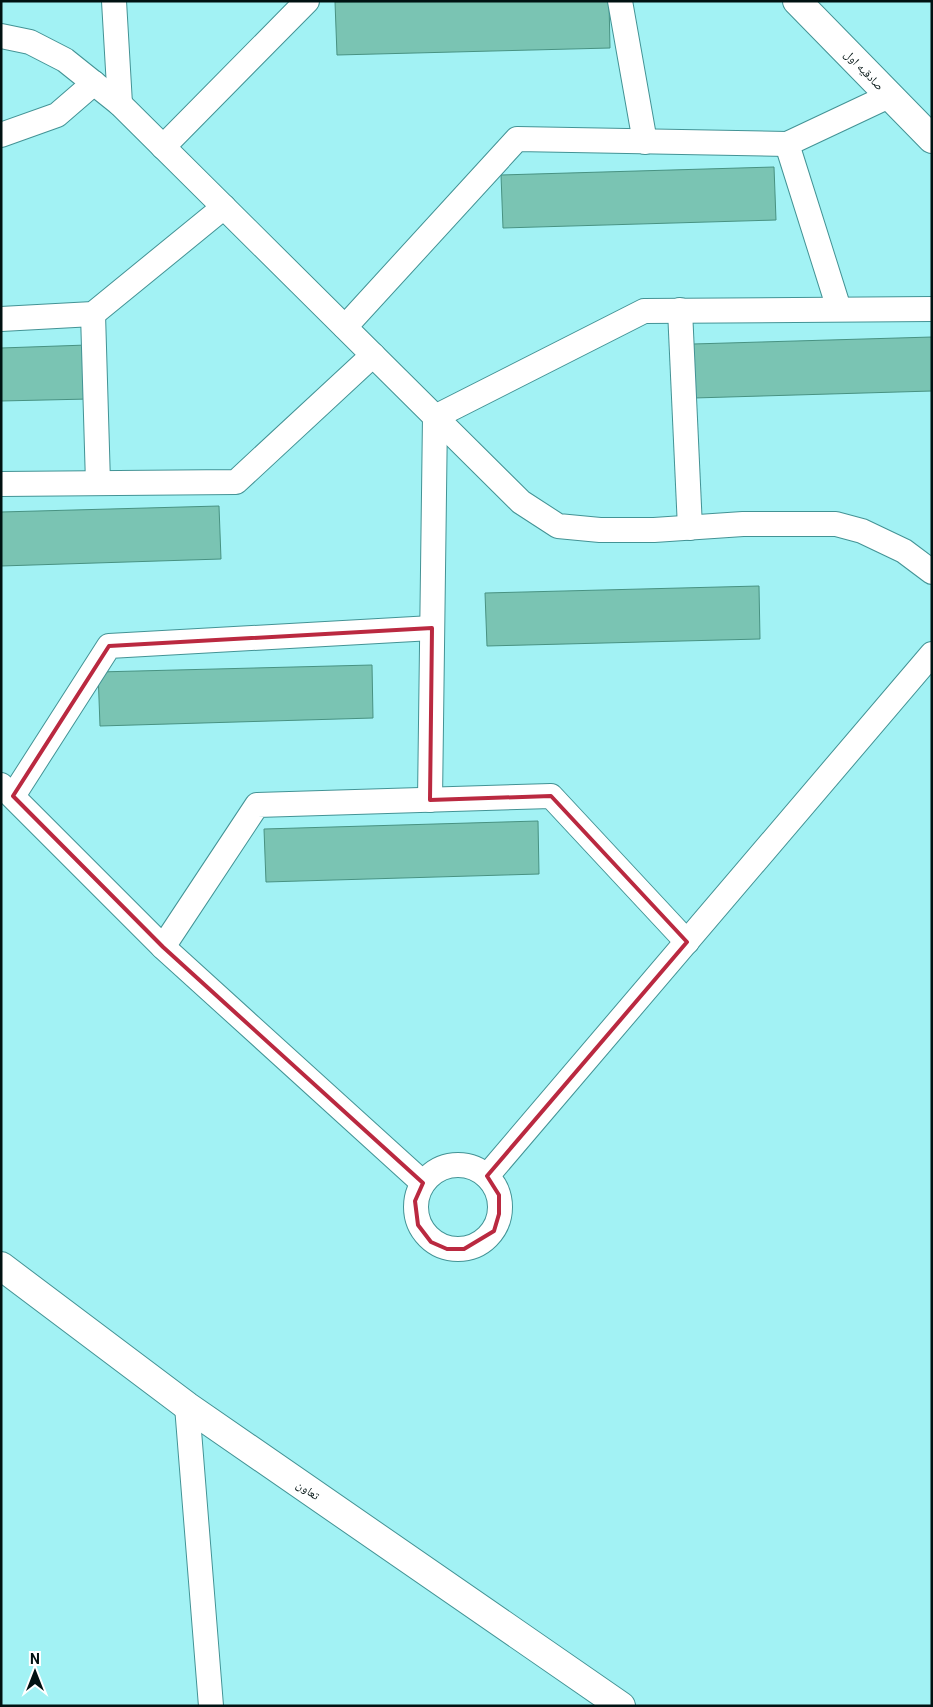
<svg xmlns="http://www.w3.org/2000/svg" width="933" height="1707" font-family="Roboto,'Noto Naskh Arabic',sans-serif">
<rect width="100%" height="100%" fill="#a2f2f4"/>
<g fill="#7ac4b3" stroke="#489282">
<polygon points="609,1 610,48 337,55 335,2"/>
<polygon points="774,167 776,220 503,228 501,175"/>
<polygon points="932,337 932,391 694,398 693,344"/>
<polygon points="87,345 89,399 1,401 1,348"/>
<polygon points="219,506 221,559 1,566 1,512"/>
<polygon points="759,586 760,639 487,646 485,593"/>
<polygon points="372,665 373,718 100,726 98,672"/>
<polygon points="538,821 539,874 266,882 264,829"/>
</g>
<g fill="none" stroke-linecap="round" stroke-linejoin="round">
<g stroke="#439395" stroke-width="26">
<g id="street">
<polyline points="114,1 120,104"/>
<polyline points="620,1 645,142"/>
<polyline points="1,36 30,42 65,60 120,104 521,502 558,526 600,530 654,530 743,524 836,524 862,531 904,551 932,572"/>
<polyline points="1,135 57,115 94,83"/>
<polyline points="787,144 839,309"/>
<polyline points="163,147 307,1"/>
<polyline points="680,310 690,528"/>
<polyline points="93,314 98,483"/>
<polyline points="1,319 93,314 224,207"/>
<polyline points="345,327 517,139 787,144 889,96"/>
<polyline points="1,484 236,482 373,355"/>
<polyline points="1,785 163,947 423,1183"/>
<polyline points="13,796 109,646 432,628"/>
<polyline points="430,800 435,417 644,311 932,309"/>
<polyline points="163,947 257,805 551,796 687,942"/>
<circle cx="458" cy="1207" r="42"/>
<polyline points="487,1176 932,654"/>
<polyline points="187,1406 211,1706"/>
</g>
</g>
<g stroke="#439395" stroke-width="30">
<g id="secondary">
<polyline points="797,1 932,139"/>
<polyline points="1,1266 187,1406 621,1706"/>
</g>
</g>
<use href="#street" stroke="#fff" stroke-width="24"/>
<use href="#secondary" stroke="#fff" stroke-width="28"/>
</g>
<path fill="none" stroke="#ba2940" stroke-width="4" stroke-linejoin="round" d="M432,628L430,800L551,796L687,942L487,1176L499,1195V1214L494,1231L464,1249H447L431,1242L418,1225L415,1201L423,1183L163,947L13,796L109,646Z"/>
<g text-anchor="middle" stroke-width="4" stroke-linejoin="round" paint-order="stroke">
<g font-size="12" fill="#001212" stroke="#fff">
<text transform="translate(864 70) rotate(46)" y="4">صادقیه اول</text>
<text transform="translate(308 1490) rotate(35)" y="4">تعاون</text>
</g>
</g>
<rect width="933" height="1707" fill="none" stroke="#001212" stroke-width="5"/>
<g transform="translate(35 1672)" stroke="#ffffff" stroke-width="4" paint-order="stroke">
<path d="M0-4L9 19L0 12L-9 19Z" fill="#001212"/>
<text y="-8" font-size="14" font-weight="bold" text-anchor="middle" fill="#001212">N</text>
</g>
</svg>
